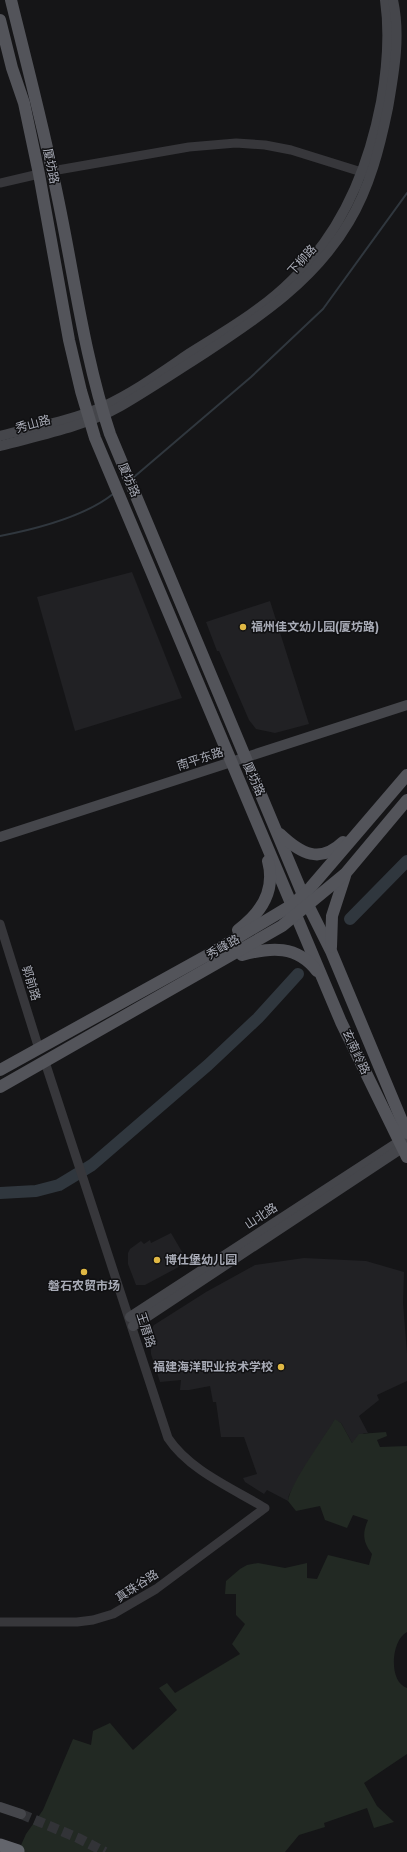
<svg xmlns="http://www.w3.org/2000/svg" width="407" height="1852" font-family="Jost,'Noto Sans SC',sans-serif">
<rect width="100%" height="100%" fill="#151517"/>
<g fill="#212124">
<polygon points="132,572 182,698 75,731 37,597"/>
<polygon points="270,601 309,724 275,733 256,729 249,720 219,651 217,651 206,622"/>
<polygon points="171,1233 188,1262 145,1285 136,1285 128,1264 128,1253 130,1249 141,1241 144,1244 150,1240 151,1243"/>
<polygon points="304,1258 366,1261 404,1272 403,1303 407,1353 407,1381 377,1395 379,1400 359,1416 368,1433 364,1433 352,1443 341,1423 335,1420 304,1469 289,1495 288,1501 267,1490 264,1494 245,1482 243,1478 257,1474 244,1437 221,1437 216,1402 213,1402 210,1386 189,1390 180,1390 181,1380 160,1382 151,1354 150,1332 154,1325 206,1292 255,1265"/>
</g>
<path fill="#222923" d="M335,1419L341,1423L352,1443L359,1434L386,1432L387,1436L377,1440L380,1447L407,1446V1632C391,1640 388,1682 407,1688V1754L364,1783L377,1806L394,1822L374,1828L367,1808L324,1823L325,1827L299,1835L285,1852H18L26,1834L43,1810L73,1739L91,1745L93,1731L110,1723L133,1750L177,1710L159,1688L167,1683L175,1693L240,1654L232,1644L245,1624L236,1615V1594H225L226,1581L240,1569L247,1565L258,1563L285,1568L307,1563V1578L317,1579L328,1555L369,1565L372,1554C363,1542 362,1534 368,1520L353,1515L347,1528L325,1520L320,1506L296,1511L288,1501C290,1484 325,1436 335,1419Z"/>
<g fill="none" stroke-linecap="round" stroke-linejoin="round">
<g stroke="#30373e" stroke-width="2">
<polyline points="134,477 251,377 323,309 407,193"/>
<path d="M0,536C36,529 84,517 113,494"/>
</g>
<g stroke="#30373e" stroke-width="12">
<polyline points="350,919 407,861"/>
<polyline points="0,1193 36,1191 59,1185 92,1165 208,1065 258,1018 298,974"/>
</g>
<polyline stroke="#323337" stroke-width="10" stroke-dasharray="10 5" stroke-linecap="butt" points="21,1814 78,1838 105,1852"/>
<g stroke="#37373b" stroke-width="9">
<polyline points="52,171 189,147 236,143 265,145 291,150 368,174"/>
<polyline points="0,183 39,174"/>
<polyline points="0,924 39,1049"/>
<path d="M0,1622H77L93,1620L113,1614L156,1589L265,1508C232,1488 189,1470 168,1438L45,1062"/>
</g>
<g stroke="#45464b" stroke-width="10">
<path d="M0,436C34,427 70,421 102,407C133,393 162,372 190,353C225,331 262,310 292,280C342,232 368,170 381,102C387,68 390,35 385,0"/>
<path d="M0,446C41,435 84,427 121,406C150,389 177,371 205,353C260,317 315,280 349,222C370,187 380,147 388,108C394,73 401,36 393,0"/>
<polyline points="0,837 407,705"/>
<polyline points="130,1317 405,1138"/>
<polyline points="133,1326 405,1146"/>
<polyline points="0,1807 21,1814"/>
</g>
<g stroke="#53545a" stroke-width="12">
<path d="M11,0C27,65 44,129 57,194C74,274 84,356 110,434L303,895L331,951L407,1133"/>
<polyline points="0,20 12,68 24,103 39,174 69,340 81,391 95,438 341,1022 407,1157"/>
<path d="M280,834C301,854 320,864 343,842"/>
<path d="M238,930C261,913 276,891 268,861"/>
<polyline points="331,947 332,916 345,876"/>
<path d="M242,955C271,947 297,945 317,971"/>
<polyline points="0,1070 215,951 292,905 311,887 407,775"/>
<polyline points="0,1087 282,926 345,874 407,800"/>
</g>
<polyline stroke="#63656c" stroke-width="13" points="0,1845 18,1851"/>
</g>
<g fill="#e0b844" stroke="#101012" stroke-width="1.5">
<circle cx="243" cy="627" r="4"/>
<circle cx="157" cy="1260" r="4"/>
<circle cx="84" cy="1272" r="4"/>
<circle cx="281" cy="1367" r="4"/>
</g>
<g text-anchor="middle" stroke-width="3" stroke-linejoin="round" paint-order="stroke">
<g font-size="12" fill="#a8abb6" stroke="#101012">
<text transform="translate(51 166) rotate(78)" y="4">厦坊路</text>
<text transform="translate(302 260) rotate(-48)" y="4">下柳路</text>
<text transform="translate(33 424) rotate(-15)" y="4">秀山路</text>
<text transform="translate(129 480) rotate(67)" y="4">厦坊路</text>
<text transform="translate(200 759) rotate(-18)" y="4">南平东路</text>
<text transform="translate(254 779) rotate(66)" y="4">厦坊路</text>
<text transform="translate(223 947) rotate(-30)" y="4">秀峰路</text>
<text transform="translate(31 983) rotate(73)" y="4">郭前路</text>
<text transform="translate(356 1052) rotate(65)" y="4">玄南岭路</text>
<text transform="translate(261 1216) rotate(-33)" y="4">山北路</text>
<text transform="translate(146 1330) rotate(72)" y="4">王厝路</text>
<text transform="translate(137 1586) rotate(-33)" y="4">真珠谷路</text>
</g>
<g font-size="12" font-weight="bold" fill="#a8abb6" stroke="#101012" text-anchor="start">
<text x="251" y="631">福州佳文幼儿园(厦坊路)</text>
<text x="165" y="1264">博仕堡幼儿园</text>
<text x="84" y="1290" text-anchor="middle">磐石农贸市场</text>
<text x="273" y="1371" text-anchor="end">福建海洋职业技术学校</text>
</g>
</g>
</svg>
